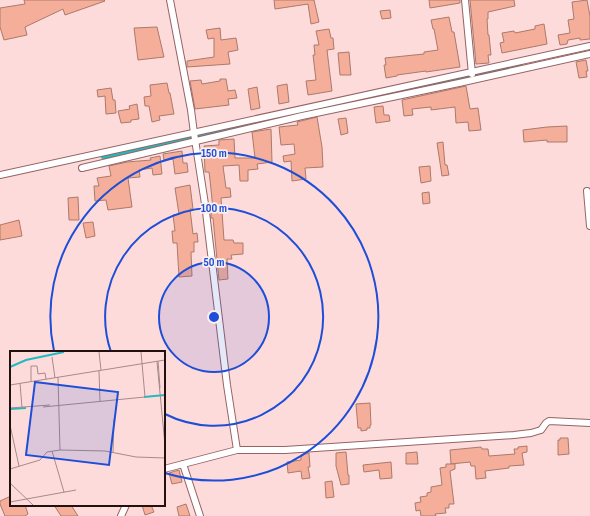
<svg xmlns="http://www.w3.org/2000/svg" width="590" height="516" font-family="'Sofia Sans Condensed',sans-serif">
<rect width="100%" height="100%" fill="#fedbdb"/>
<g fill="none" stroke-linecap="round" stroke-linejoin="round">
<polyline stroke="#21bbbf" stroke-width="8" points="104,155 519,65"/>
</g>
<g fill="#f4ae99" stroke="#ab7a6b">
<polygon points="24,0 104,0 105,1 65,15 63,9 25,27 27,35 4,40 0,27 0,8 25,4"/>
<polygon points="274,0 314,0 319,22 311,24 308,4 275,9"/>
<polygon points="429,0 460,0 460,3 430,8"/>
<polygon points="470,0 514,0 515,6 488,12 488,19 487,19 488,35 489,35 491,55 488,55 489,63 476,64"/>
<polygon points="587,0 590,16 590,39 580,40 580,38 568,40 567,44 560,45 558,35 570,33 568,20 574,19 572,2"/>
<polygon points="390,10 391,18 382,19 380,11"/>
<polygon points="449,17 452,32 454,32 460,67 426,72 426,71 397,75 397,76 386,78 384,65 386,65 385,58 424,54 424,52 438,50 434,29 433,29 431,20"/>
<polygon points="544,24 547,44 502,53 500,43 504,42 502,33 514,31 515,33 535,29 535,26"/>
<polygon points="157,27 164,57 138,60 134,28"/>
<polygon points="220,28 221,40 236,38 238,50 228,52 230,64 187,67 187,61 214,57 214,38 208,39 206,30"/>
<polygon points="329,29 331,38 333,38 334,49 327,50 332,91 308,95 306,81 316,80 313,55 315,55 314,45 319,45 316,31"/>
<polygon points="349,52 351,75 340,75 338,53"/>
<polygon points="586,60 588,71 586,71 587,77 579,78 576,62"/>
<polygon points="220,79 226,79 228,91 235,90 237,98 228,99 229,105 195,109 190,81 201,80 202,84 220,81"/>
<polygon points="167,83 169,93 170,93 174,114 159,116 160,120 152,122 149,106 145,106 144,97 151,96 150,85"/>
<polygon points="287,84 289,102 279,104 277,86"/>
<polygon points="466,86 470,109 478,108 481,130 469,131 468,122 456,123 455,107 431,110 431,107 412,109 413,115 404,116 402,100"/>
<polygon points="257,87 260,108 251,110 248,89"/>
<polygon points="111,88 113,100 115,100 116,113 106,114 105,96 98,97 97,90"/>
<polygon points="137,104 139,119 131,120 131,122 121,123 118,111 130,109 129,106"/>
<polygon points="383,106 384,115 389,115 390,121 376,123 374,107"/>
<polygon points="317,117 322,147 323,167 305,168 306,179 292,181 291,161 284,162 283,156 295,154 294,144 281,145 279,127 298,125 297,122"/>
<polygon points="346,118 348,133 341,135 338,119"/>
<polygon points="567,126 567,142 547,142 547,140 524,142 523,130 547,127"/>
<polygon points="271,129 272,162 257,164 258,169 248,170 248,181 240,181 239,165 223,166 226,188 230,188 231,197 221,198 224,240 233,240 234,243 243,243 243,254 231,255 232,259 227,259 228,279 219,280 213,218 211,218 211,209 213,209 210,180 209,172 205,172 204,146 219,145 219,140 234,139 235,158 255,158 252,132"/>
<polygon points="443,142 445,165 447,165 449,175 442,176 437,143"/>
<polygon points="182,151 183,163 187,163 188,172 175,174 173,159 164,160 163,154"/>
<polygon points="160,156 162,174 153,175 152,168 139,170 140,177 128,178 132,207 108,210 106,200 95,201 94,186 99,186 97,178 111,176 109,166 127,162 151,160 150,158"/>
<polygon points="430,166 431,181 421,183 419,167"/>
<polygon points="190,185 193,209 190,209 193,234 197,233 198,242 194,242 194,252 191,252 192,276 179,277 177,243 173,243 172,231 175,231 173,215 179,214 175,188"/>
<polygon points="429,192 430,203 423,204 422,193"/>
<polygon points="78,197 79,220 69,220 68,198"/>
<polygon points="19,220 22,236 0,240 0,225"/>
<polygon points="93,222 95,236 86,238 83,223"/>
<polygon points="370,403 371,425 370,425 370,428 367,428 367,430 361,431 361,428 358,428 356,404"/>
<polygon points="560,438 568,438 569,454 558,455 558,440 560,440"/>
<polygon points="527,446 527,452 522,453 524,465 509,466 509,468 485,471 486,478 476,479 475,466 471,466 470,462 451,464 450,450 481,447 482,449 488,449 489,456 515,454 514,449 518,449 518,447"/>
<polygon points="346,452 348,475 349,475 349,484 341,485 336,466 336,453"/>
<polygon points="417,452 418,464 406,464 406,453"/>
<polygon points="309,453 310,467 308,467 310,478 302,479 301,471 288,473 287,462 301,460 301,455"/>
<polygon points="391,462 392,478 380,479 379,470 364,472 363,465"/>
<polygon points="446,464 455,464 455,469 450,471 454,504 449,504 449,508 445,508 446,513 435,514 436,516 421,516 420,510 416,511 415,503 421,502 420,497 427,496 427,493 431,492 431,487 442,485 440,468 446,467"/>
<polygon points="179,470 182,482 172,484 169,473"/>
<polygon points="332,481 334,497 326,498 325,482"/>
<polygon points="11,496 11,505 25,505 28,514 25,516 5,516 0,504 0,501"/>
<polygon points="186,504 190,516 179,516 177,507"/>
<polygon points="54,505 71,505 78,516 61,516"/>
<polygon points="142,505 151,505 154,512 145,515"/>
</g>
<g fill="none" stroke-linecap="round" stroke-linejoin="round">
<g stroke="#956364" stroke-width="8">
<g id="street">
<polyline points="170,0 191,110 194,133 205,204 227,385 237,450"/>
<polyline points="465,0 472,74"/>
<polyline points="82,168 302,116 459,83 590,54"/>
<polyline points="0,175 590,46"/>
<polyline points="587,191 590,226"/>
<polyline points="183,464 200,516"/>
<polyline points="164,469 237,450 285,450 514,435 531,433 541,430 546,423 549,421 590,423"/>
<polyline points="121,516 126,505"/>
</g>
</g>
<use href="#street" stroke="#fff" stroke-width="6"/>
</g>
<circle cx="214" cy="317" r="55" fill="#1d4ed8" fill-opacity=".12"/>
<g fill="none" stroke="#1d4ed8" stroke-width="2">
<circle cx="214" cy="317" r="55"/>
<path d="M111 352A109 109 0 1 1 165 414"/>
<path d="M54 351A164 164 0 1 1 165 473"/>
</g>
<g transform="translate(10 351)">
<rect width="155" height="155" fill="#fedbdb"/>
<path fill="none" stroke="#21bbbf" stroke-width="2" d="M0,16L16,9L54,1M134,46L155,44M0,58L16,57"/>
<path fill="none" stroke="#a68a8a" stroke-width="1" d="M89,1L91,19M42,6L45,27M148,10L150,37M147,11L155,94M89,20L90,51M48,26L50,99M21,30V15H27L28,23L35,22L36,28M10,32L12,57M0,34L155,9M33,56L135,46L131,1M0,57L40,54M0,74L9,115M42,100L54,141M103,101L104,68M0,118L30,109L37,101L50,99L95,100L126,106L155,107M0,132L23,154M0,151L66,139"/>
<path fill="#1d4ed8" fill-opacity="0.15" stroke="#1d4ed8" stroke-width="2" d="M25,31L108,41L99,114L16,104Z"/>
<rect width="155" height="155" fill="none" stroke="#231010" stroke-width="2"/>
</g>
<circle cx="214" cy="317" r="6" fill="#1d4ed8" stroke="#faeeee" stroke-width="2"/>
<g font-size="12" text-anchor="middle" font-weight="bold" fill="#1d4ed8" stroke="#faeeee" stroke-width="3.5" stroke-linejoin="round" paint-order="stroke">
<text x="214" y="157">150 m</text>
<text x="214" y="212">100 m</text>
<text x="214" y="266">50 m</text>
</g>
</svg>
